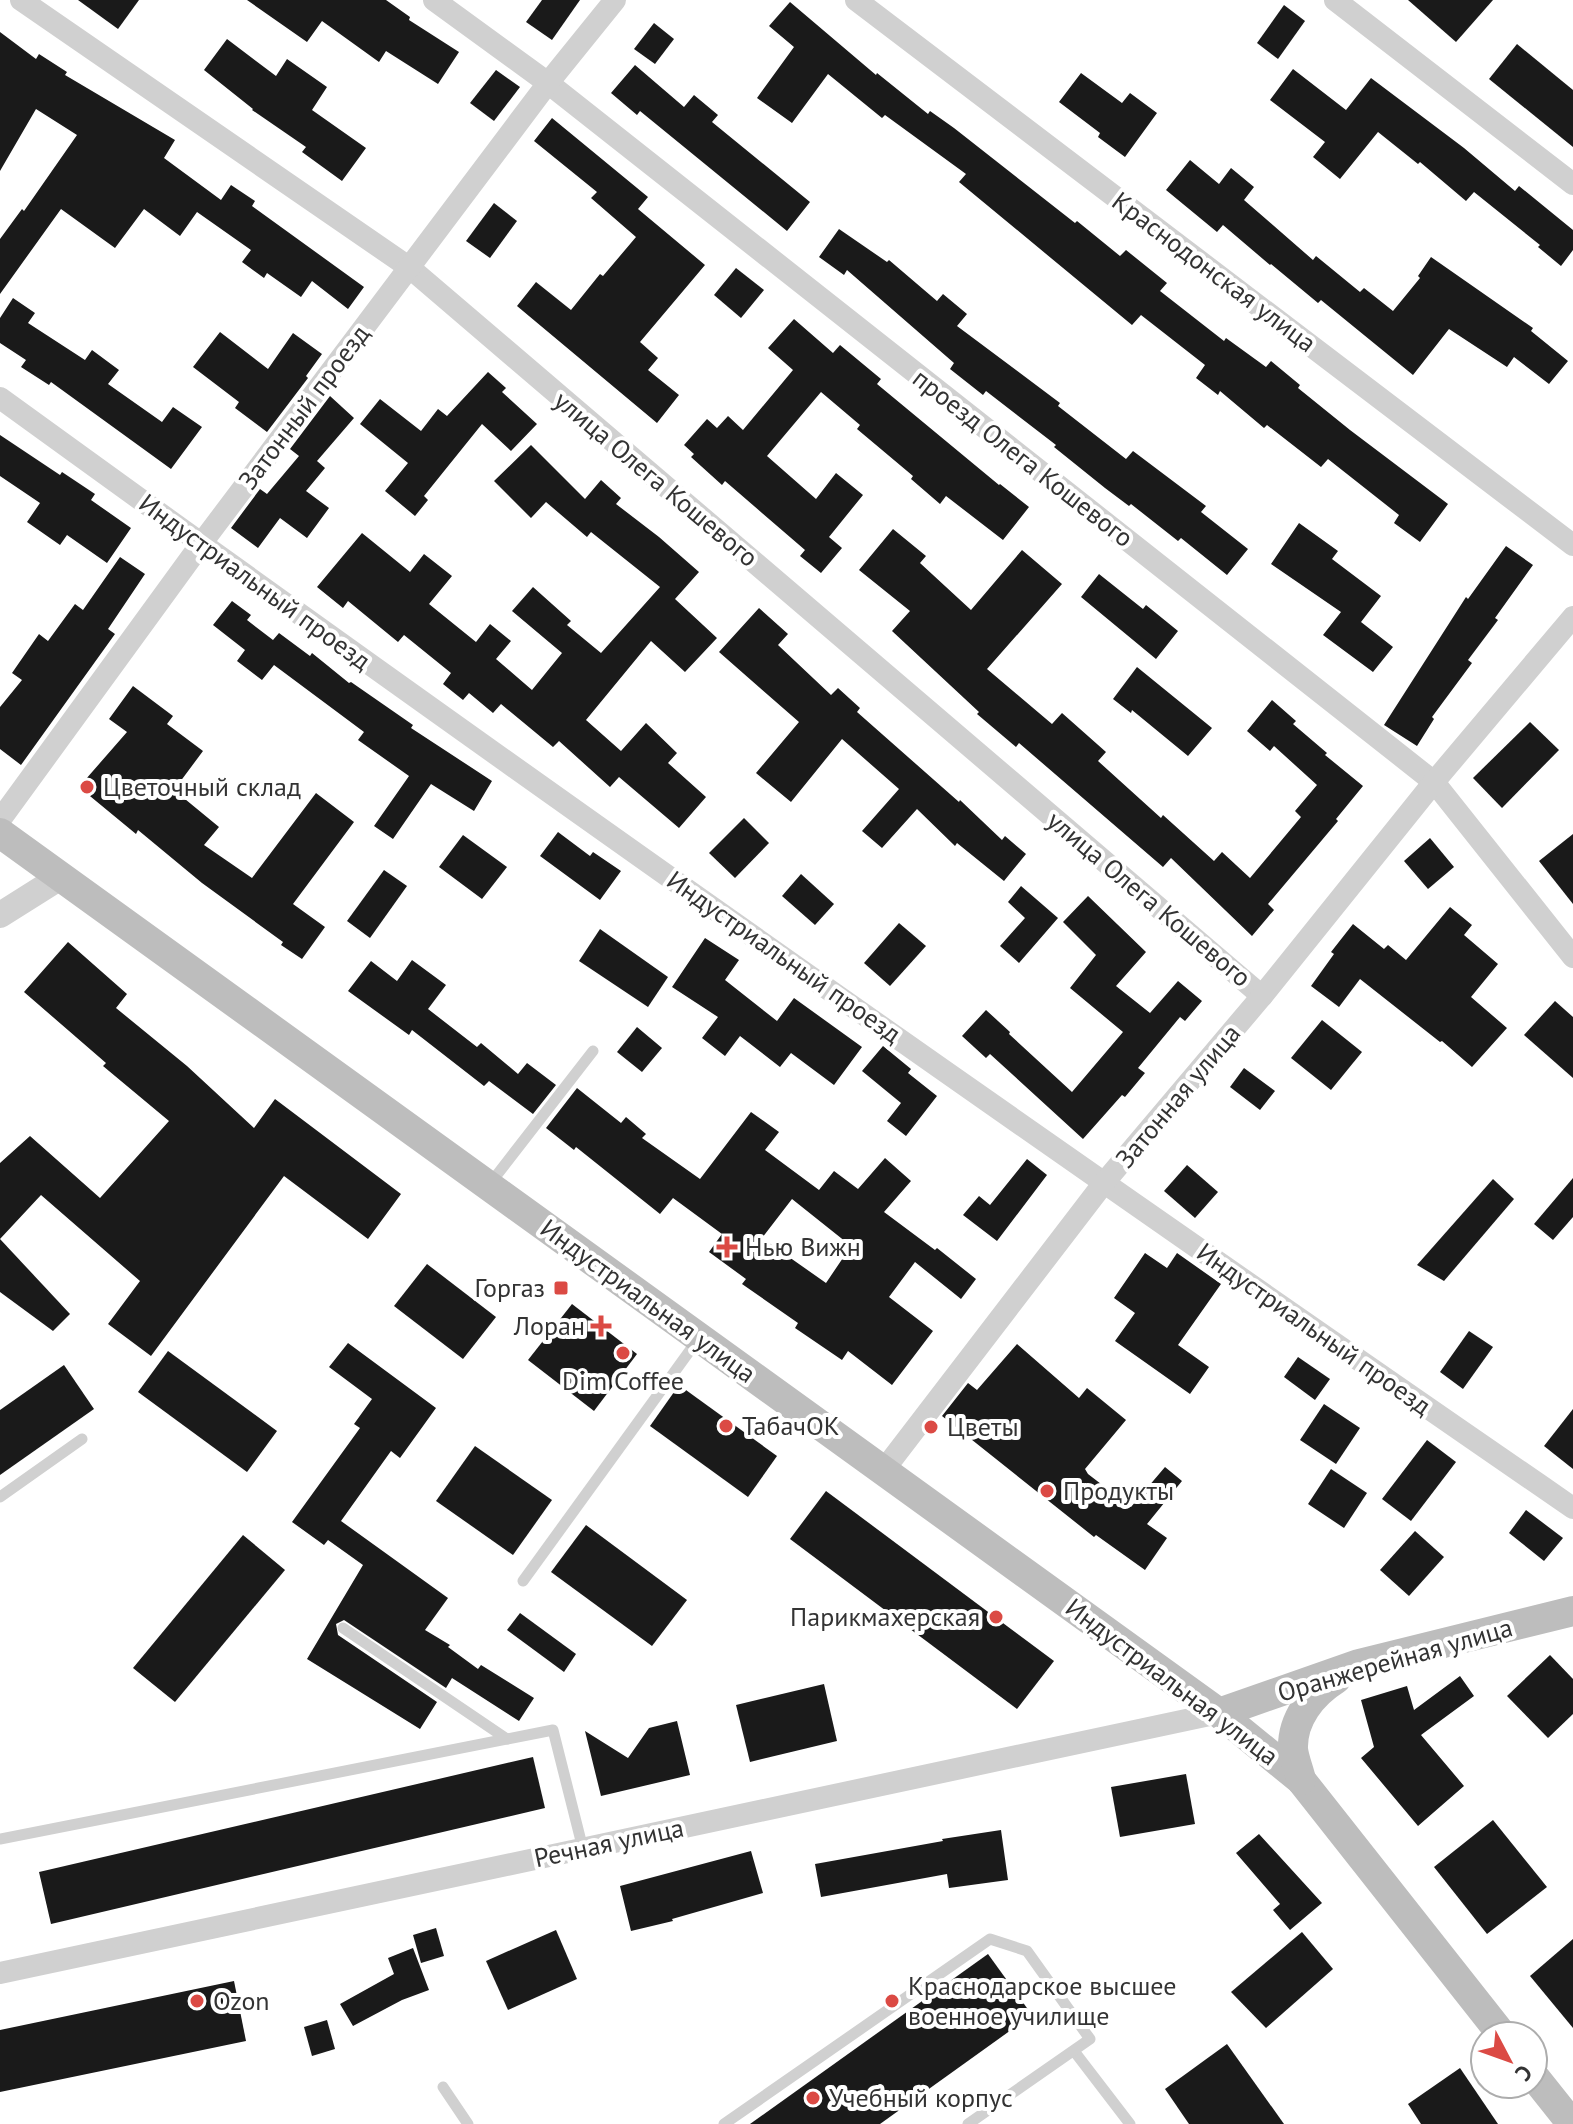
<svg xmlns="http://www.w3.org/2000/svg" width="1573" height="2124" font-family="'PT Sans',sans-serif">
<rect width="100%" height="100%" fill="#fff"/>
<g fill="#1a1a1a" fill-rule="evenodd">
<polygon points="78,0 139,0 118,29"/>
<polygon points="247,0 386,0 410,17 409,20 459,52 438,84 386,51 379,62 322,21 307,42"/>
<polygon points="542,0 580,0 552,40 526,22"/>
<polygon points="1408,0 1493,0 1456,42"/>
<polygon points="790,2 876,75 877,73 928,114 930,111 954,128 1075,223 1077,221 1120,256 1126,250 1167,283 1160,291 1224,341 1226,338 1266,367 1271,361 1300,385 1298,388 1350,430 1448,504 1420,542 1394,523 1399,515 1328,459 1321,467 1267,425 1264,428 1220,391 1218,395 1196,378 1205,365 1141,315 1132,325 959,182 966,174 885,115 882,118 828,74 792,123 757,98 794,47 769,26"/>
<polygon points="1284,5 1305,21 1278,59 1257,43"/>
<polygon points="654,23 674,39 655,64 634,49"/>
<polygon points="0,32 36,59 39,54 67,72 65,75 175,140 164,158 221,200 231,185 255,201 252,206 364,287 348,309 312,281 301,297 267,273 264,278 242,262 251,250 197,212 180,236 144,209 115,248 61,209 0,294 0,239 22,209 24,211 77,135 36,109 0,171"/>
<polygon points="227,39 276,76 287,59 327,87 312,110 366,148 342,181 302,152 306,147 252,110 253,109 204,70"/>
<polygon points="1517,44 1573,90 1573,147 1489,79"/>
<polygon points="635,65 684,107 694,95 718,115 712,122 810,202 787,231 640,111 637,115 611,93"/>
<polygon points="1293,69 1346,110 1371,78 1464,148 1515,191 1519,186 1573,230 1573,250 1561,266 1538,247 1540,245 1474,192 1466,201 1420,162 1418,164 1378,132 1340,179 1313,157 1325,142 1270,100"/>
<polygon points="496,70 520,87 494,121 470,103"/>
<polygon points="1081,73 1122,103 1130,93 1157,113 1125,157 1098,137 1100,133 1059,102"/>
<polygon points="552,118 648,197 638,209 705,265 640,342 658,358 648,370 679,395 657,423 517,306 536,282 571,310 600,274 603,276 636,237 591,198 597,192 534,141"/>
<polygon points="1190,160 1219,184 1231,168 1254,187 1244,200 1313,260 1316,256 1360,292 1364,288 1393,311 1420,278 1418,276 1431,257 1533,328 1531,331 1568,361 1549,384 1514,357 1507,367 1449,329 1413,375 1321,300 1318,303 1271,264 1270,265 1223,225 1217,232 1166,190"/>
<polygon points="494,203 517,221 490,258 466,241"/>
<polygon points="839,229 887,262 889,260 937,301 943,294 967,314 957,326 1060,403 1058,406 1126,459 1133,451 1206,506 1201,512 1248,549 1227,575 1181,538 1178,541 1131,504 1129,506 1105,488 1054,447 1056,445 986,391 983,395 950,369 954,363 847,270 844,275 819,257"/>
<polygon points="736,268 764,290 741,318 714,295"/>
<polygon points="13,298 35,313 28,323 85,360 92,350 119,370 108,384 162,422 173,407 202,427 171,469 51,382 49,385 21,367 26,360 0,343 0,318"/>
<polygon points="794,319 833,353 840,345 881,379 877,384 999,485 1000,484 1029,507 1003,540 946,496 940,504 911,479 913,476 857,429 860,425 821,392 767,456 816,499 836,473 863,495 829,537 842,548 821,573 800,556 805,550 725,481 722,485 691,457 694,454 684,445 707,419 717,428 728,416 743,430 793,370 768,348"/>
<polygon points="220,332 268,369 293,333 322,354 306,376 308,378 267,432 235,408 239,402 193,367"/>
<polygon points="488,372 506,388 502,392 537,424 511,451 482,424 424,496 428,500 415,516 385,491 408,463 360,424 380,399 421,431 438,409 447,416"/>
<polygon points="330,396 354,418 317,461 325,468 306,491 329,508 307,538 280,518 258,548 231,528 260,489 267,494 299,456 290,449"/>
<polygon points="0,435 60,475 62,472 95,494 91,500 131,528 107,563 67,535 60,545 27,522 40,503 0,476"/>
<polygon points="531,445 585,499 601,480 621,498 616,504 659,537 699,572 675,599 717,638 685,672 651,641 586,720 621,751 646,723 677,753 668,763 706,797 679,828 619,777 610,787 559,741 553,747 501,704 493,713 469,693 463,700 443,684 451,673 404,635 398,642 348,601 343,608 317,587 362,533 410,572 424,554 452,576 429,604 476,642 490,624 511,641 496,659 532,690 562,653 512,611 533,587 571,621 567,625 601,653 660,587 591,532 587,537 546,502 531,518 494,481"/>
<polygon points="1299,523 1338,551 1332,559 1381,596 1361,622 1393,647 1373,672 1323,635 1341,612 1271,564"/>
<polygon points="893,529 926,556 920,563 971,610 1022,550 1062,584 987,669 1052,724 1062,713 1106,752 1098,761 1161,818 1163,815 1214,861 1222,852 1250,878 1301,817 1295,811 1317,785 1274,746 1270,751 1247,731 1272,700 1296,721 1293,724 1327,753 1325,755 1363,786 1336,819 1338,821 1268,904 1274,910 1252,936 1171,858 1163,867 1019,743 1016,747 977,714 979,712 892,631 910,611 859,570"/>
<polygon points="1506,546 1533,565 1495,618 1498,620 1468,660 1472,663 1432,717 1434,719 1417,746 1384,725 1466,597 1468,599"/>
<polygon points="120,557 145,574 108,629 115,634 21,765 0,749 0,707 22,680 12,673 39,634 48,641 75,604 83,610"/>
<polygon points="1099,574 1143,609 1146,605 1178,631 1156,659 1081,597"/>
<polygon points="232,601 251,615 247,620 273,640 279,633 310,656 312,653 349,683 351,682 413,725 411,728 492,781 474,811 431,784 393,839 374,826 409,776 358,740 364,732 274,665 262,680 237,661 245,650 213,625"/>
<polygon points="759,608 788,634 778,645 831,695 838,688 860,708 857,712 959,802 960,800 1002,840 1005,836 1026,854 1004,881 957,843 955,846 917,809 882,848 862,831 899,789 842,739 791,802 756,773 799,722 719,652"/>
<polygon points="1137,667 1212,728 1188,756 1132,710 1131,713 1113,699"/>
<polygon points="133,686 173,716 167,724 203,751 174,790 219,827 204,845 252,878 316,793 354,822 293,904 325,927 302,959 281,945 283,942 202,883 138,830 136,834 79,787 127,732 109,719"/>
<polygon points="1530,722 1559,750 1502,808 1473,778"/>
<polygon points="744,818 769,843 735,878 709,853"/>
<polygon points="558,832 590,856 593,852 621,871 600,900 540,856"/>
<polygon points="1573,834 1573,904 1539,861"/>
<polygon points="463,835 507,867 482,899 439,867"/>
<polygon points="1430,838 1454,867 1428,889 1404,861"/>
<polygon points="384,870 407,886 370,938 347,921"/>
<polygon points="801,874 834,904 815,925 782,896"/>
<polygon points="1021,886 1058,918 1019,963 1000,946 1025,918 1008,902"/>
<polygon points="1088,896 1146,952 1116,986 1150,1013 1178,981 1202,1001 1185,1021 1180,1017 1138,1068 1145,1073 1125,1097 1122,1095 1083,1139 990,1054 986,1058 962,1036 986,1010 1010,1032 1009,1034 1072,1092 1123,1032 1070,988 1096,955 1063,922"/>
<polygon points="1450,907 1472,925 1464,935 1498,964 1471,997 1507,1028 1472,1067 1442,1041 1440,1042 1360,979 1339,1007 1311,986 1334,954 1331,952 1353,924 1384,949 1388,945 1406,960"/>
<polygon points="899,923 926,946 890,986 864,963"/>
<polygon points="600,929 668,977 648,1007 579,961"/>
<polygon points="705,938 739,960 725,980 777,1021 794,998 862,1047 834,1085 791,1053 780,1067 740,1036 725,1056 702,1038 718,1017 672,987"/>
<polygon points="68,942 127,994 116,1008 187,1066 254,1128 275,1099 401,1194 368,1239 284,1176 151,1356 108,1324 140,1281 41,1195 0,1239 0,1163 30,1136 100,1198 169,1121 103,1066 106,1063 24,992"/>
<polygon points="412,960 446,985 428,1009 477,1047 481,1043 518,1074 527,1063 556,1085 533,1114 489,1081 484,1086 412,1030 409,1035 348,991 371,961 397,981"/>
<polygon points="1555,1001 1573,1017 1573,1078 1524,1035"/>
<polygon points="1322,1020 1362,1052 1331,1090 1291,1058"/>
<polygon points="637,1027 662,1048 642,1072 617,1052"/>
<polygon points="883,1046 911,1069 908,1073 937,1096 906,1136 887,1121 901,1103 862,1071"/>
<polygon points="1244,1068 1275,1091 1260,1110 1230,1087"/>
<path d="M577,1088L621,1123L626,1117L646,1134L642,1138L700,1179L751,1112L779,1132L765,1150L819,1190L834,1171L858,1189L885,1158L911,1181L884,1212L935,1250L937,1248L976,1279L961,1299L915,1262L889,1297L933,1331L892,1385L848,1351L842,1360L795,1328L798,1323L742,1284L746,1279L709,1252L722,1234L673,1198L660,1214L576,1147L574,1150L546,1128ZM792,1199L851,1246L826,1283L762,1238Z"/>
<polygon points="1027,1159 1047,1175 997,1241 963,1215 979,1196 990,1205"/>
<polygon points="1187,1165 1218,1192 1195,1218 1164,1191"/>
<polygon points="1573,1178 1573,1217 1553,1240 1534,1224"/>
<polygon points="1493,1179 1514,1199 1444,1281 1417,1265"/>
<polygon points="0,1239 70,1314 53,1331 0,1292"/>
<polygon points="1145,1253 1167,1268 1177,1253 1221,1284 1178,1345 1209,1367 1190,1394 1115,1341 1135,1313 1114,1298"/>
<polygon points="427,1264 496,1317 463,1359 394,1306"/>
<polygon points="572,1304 637,1354 594,1411 528,1360"/>
<polygon points="1469,1331 1493,1347 1463,1389 1440,1372"/>
<polygon points="348,1343 436,1408 400,1458 391,1451 341,1521 448,1598 425,1630 450,1645 448,1647 478,1669 481,1665 534,1698 519,1721 452,1678 446,1688 344,1620 336,1624 338,1635 437,1702 420,1729 307,1659 363,1565 328,1540 324,1545 292,1522 360,1428 354,1424 372,1399 329,1367"/>
<polygon points="1017,1344 1079,1398 1087,1388 1126,1420 1085,1469 1088,1474 1131,1507 1165,1467 1182,1481 1147,1524 1167,1538 1145,1570 1096,1535 1094,1537 942,1416 968,1383 977,1390"/>
<polygon points="168,1351 277,1431 247,1472 138,1392"/>
<polygon points="1298,1357 1330,1379 1315,1400 1284,1377"/>
<polygon points="64,1365 94,1409 0,1475 0,1410"/>
<polygon points="679,1385 777,1456 748,1497 650,1426"/>
<polygon points="1324,1404 1360,1428 1336,1464 1300,1440"/>
<polygon points="1573,1409 1573,1469 1544,1446"/>
<polygon points="1427,1440 1456,1462 1411,1521 1382,1499"/>
<polygon points="475,1446 552,1500 513,1555 436,1501"/>
<polygon points="1331,1469 1367,1493 1344,1528 1308,1504"/>
<polygon points="826,1491 1054,1661 1017,1709 790,1539"/>
<polygon points="1526,1510 1563,1538 1544,1561 1509,1533"/>
<polygon points="586,1525 687,1600 652,1646 551,1572"/>
<polygon points="1415,1531 1444,1557 1409,1596 1380,1570"/>
<polygon points="243,1535 285,1570 175,1702 133,1668"/>
<polygon points="520,1613 576,1654 564,1672 507,1630"/>
<polygon points="1550,1655 1573,1679 1573,1714 1548,1738 1507,1696"/>
<polygon points="1460,1676 1474,1696 1421,1735 1464,1786 1418,1826 1361,1758 1374,1747 1361,1700 1407,1686 1414,1710"/>
<polygon points="824,1684 837,1741 750,1762 736,1705"/>
<polygon points="677,1721 690,1775 601,1796 585,1731 628,1758 649,1728"/>
<polygon points="533,1757 545,1808 51,1924 39,1872"/>
<polygon points="1186,1774 1195,1824 1120,1837 1111,1787"/>
<polygon points="1493,1820 1547,1887 1487,1934 1434,1867"/>
<polygon points="1001,1830 1008,1880 949,1888 947,1874 821,1897 815,1864 943,1841 942,1839"/>
<polygon points="1259,1834 1322,1903 1290,1930 1273,1910 1280,1904 1236,1853"/>
<polygon points="751,1851 763,1893 672,1919 673,1921 631,1931 620,1886"/>
<polygon points="436,1928 444,1956 421,1963 413,1935"/>
<polygon points="556,1930 577,1979 508,2010 486,1961"/>
<polygon points="1302,1932 1333,1969 1266,2028 1231,1992"/>
<polygon points="1573,1939 1573,2028 1530,1976"/>
<polygon points="413,1948 429,1990 402,2000 353,2026 340,2004 394,1974 388,1958"/>
<polygon points="988,1954 1032,2015 880,2124 750,2124"/>
<polygon points="234,1981 246,2041 0,2092 0,2030"/>
<polygon points="327,2020 335,2049 312,2056 304,2027"/>
<polygon points="1227,2044 1284,2124 1189,2124 1165,2089"/>
<polygon points="1460,2068 1498,2124 1421,2124 1408,2104"/>
</g>
<g fill="none" stroke-linecap="round" stroke-linejoin="round">
<g stroke="#d0d0d0" stroke-width="11">
<polyline points="489,1185 593,1051"/>
<polyline points="0,1497 82,1439"/>
<polyline points="523,1581 699,1338"/>
<polyline points="343,1628 507,1739"/>
<polyline points="0,1839 553,1730 583,1849"/>
<polyline points="1074,2051 1130,2124"/>
<polyline points="443,2087 468,2124"/>
<polyline points="724,2124 990,1939 1027,1951 1090,2039 968,2124"/>
</g>
<g stroke="#d0d0d0" stroke-width="22">
<polyline points="21,0 410,268 1262,996"/>
<polyline points="434,0 548,83 1434,782 1573,957"/>
<polyline points="856,0 1573,545"/>
<polyline points="1335,0 1573,184"/>
<path d="M0,398C520,775 1045,1144 1573,1508"/>
<polyline points="0,820 201,544 548,83 615,0"/>
<polyline points="883,1471 1103,1184 1262,996 1434,782 1573,617"/>
<polyline points="0,1973 1219,1713"/>
</g>
<polyline stroke="#d0d0d0" stroke-width="26" points="0,915 62,876"/>
<g stroke="#bdbdbd" stroke-width="30">
<polyline points="0,833 1219,1713 1301,1780 1503,2036"/>
<polyline points="1219,1713 1359,1664 1573,1611"/>
<path d="M1301,1780C1299,1770 1294,1759 1293,1749C1292,1719 1312,1694 1336,1679"/>
<polyline points="1533,2075 1572,2124"/>
</g>
</g>
<g fill="#db4a44" stroke="#fff" stroke-width="3">
<circle cx="87" cy="787" r="8"/>
<path d="M723 1235h8v8h8v8h-8v8h-8v-8h-8v-8h8z"/>
<rect x="553" y="1280" width="16" height="16" rx="4"/>
<path d="M597 1314h8v8h8v8h-8v8h-8v-8h-8v-8h8z"/>
<circle cx="623" cy="1353" r="8"/>
<circle cx="726" cy="1426" r="8"/>
<circle cx="931" cy="1427" r="8"/>
<circle cx="1047" cy="1491" r="8"/>
<circle cx="996" cy="1617" r="8"/>
<circle cx="197" cy="2001" r="8"/>
<circle cx="892" cy="2001" r="8"/>
<circle cx="813" cy="2098" r="8"/>
</g>
<g text-anchor="middle" stroke-width="8" stroke-linejoin="round" paint-order="stroke">
<g font-size="26" fill="#333" stroke="#fff">
<text transform="translate(1214 272) rotate(37)" y="9">Краснодонская улица</text>
<text transform="translate(304 407) rotate(-53)" y="9">Затонный проезд</text>
<text transform="translate(1023 458) rotate(38)" y="9">проезд Олега Кошевого</text>
<text transform="translate(656 479) rotate(40)" y="9">улица Олега Кошевого</text>
<text transform="translate(255 582) rotate(36)" y="9">Индустриальный проезд</text>
<text transform="translate(1149 899) rotate(40)" y="9">улица Олега Кошевого</text>
<text transform="translate(784 957) rotate(35)" y="9">Индустриальный проезд</text>
<text transform="translate(1178 1096) rotate(-50)" y="9">Затонная улица</text>
<text transform="translate(648 1301) rotate(36)" y="9">Индустриальная улица</text>
<text transform="translate(1314 1329) rotate(35)" y="9">Индустриальный проезд</text>
<text transform="translate(1395 1660) rotate(-16)" y="9">Оранжерейная улица</text>
<text transform="translate(1172 1682) rotate(37)" y="9">Индустриальная улица</text>
<text transform="translate(609 1843) rotate(-12)" y="9">Речная улица</text>
</g>
<g font-size="26" fill="#333" stroke="#fff" text-anchor="start">
<text x="103" y="796">Цветочный склад</text>
<text x="745" y="1256">Нью Вижн</text>
<text x="545" y="1297" text-anchor="end">Горгаз</text>
<text x="585" y="1335" text-anchor="end">Лоран</text>
<text x="623" y="1390" text-anchor="middle">Dim Coffee</text>
<text x="742" y="1435">ТабачОК</text>
<text x="947" y="1436">Цветы</text>
<text x="1063" y="1500">Продукты</text>
<text x="980" y="1626" text-anchor="end">Парикмахерская</text>
<text x="908" y="1995">Краснодарское высшее<tspan x="908" dy="30">военное училище</tspan></text>
<text x="213" y="2010">Ozon</text>
<text x="829" y="2107">Учебный корпус</text>
</g>
</g>
<g transform="translate(1509 2060) rotate(131)"><circle r="38" fill="#ffffff" stroke="#adadad" stroke-width="2"/>
<path d="M0-6L14 30L0 20L-14 30Z" fill="#db4a44"/>
<text y="-12" font-size="22" font-weight="bold" text-anchor="middle" fill="#333333">С</text>
</g>
</svg>
